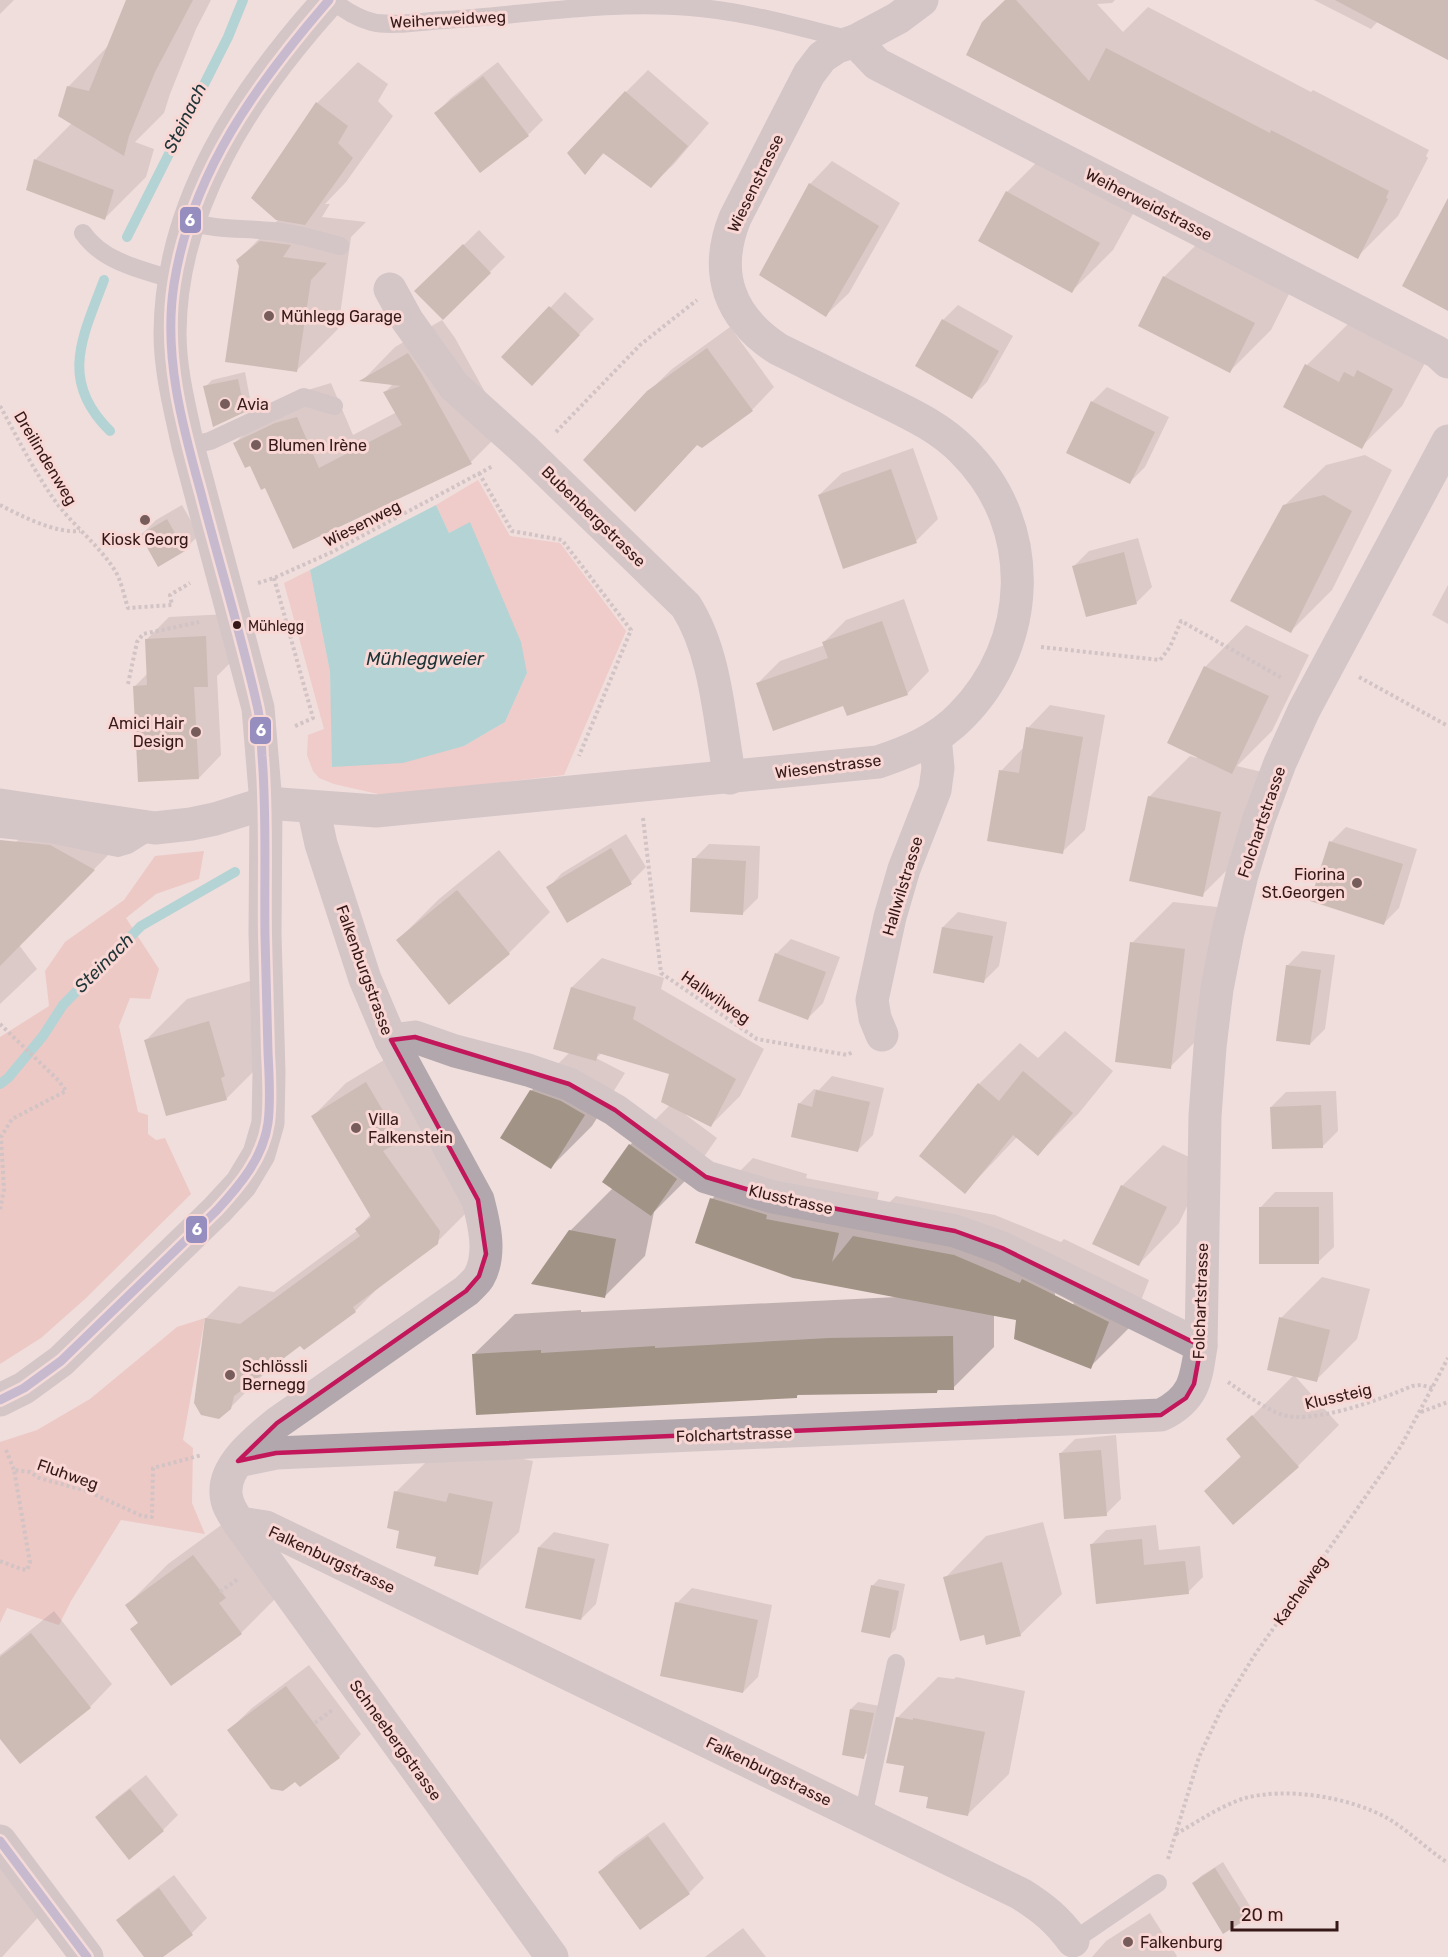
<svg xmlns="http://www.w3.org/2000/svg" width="1448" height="1957" font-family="Rubik,sans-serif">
<rect width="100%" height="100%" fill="#f0dedc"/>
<polygon fill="#edb5b2" points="478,480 510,536 560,543 626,631 564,775 407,793 378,794 334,784 319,778 313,771 307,755 308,735 324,729 284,583 310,570 330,672 333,767 464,746 505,722 527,673 470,523 449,533 436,505"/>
<g fill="#e8afac">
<polygon points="204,851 199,879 156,894 126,918 159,969 150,999 130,998 119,1026 138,1112 148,1115 148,1134 156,1140 165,1138 191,1194 85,1299 41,1338 0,1364 0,1037 49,1006 45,971 65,942 124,900 155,856"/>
<polygon points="205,1318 183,1440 193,1448 192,1503 205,1534 121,1520 71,1601 59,1625 7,1608 0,1623 0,1442 37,1430 90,1399 177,1327"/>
</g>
<polygon fill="#6cc5cb" points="436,505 449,533 470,522 521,642 527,673 505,722 464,746 403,763 332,767 330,672 310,570"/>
<g fill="#0003" fill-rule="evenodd">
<polygon points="0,0 14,0 0,14"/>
<polygon points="128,0 211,0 196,29 170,94 164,113 135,142 154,149 146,177 105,218 35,160 72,123 68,87 109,45"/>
<polygon points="1007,0 1115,0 1112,3 1097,4 1123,32 1148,7 1311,92 1313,90 1429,150 1426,156 1428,158 1398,216 1357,257 968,54"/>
<polygon points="1314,0 1448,0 1448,59 1378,21 1371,29"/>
<polygon points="358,62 388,84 378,101 393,116 346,182 325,204 330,204 322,217 366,222 351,237 338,329 297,370 238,260 279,219 317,103"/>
<polygon points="498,62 543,120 528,135 436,113 451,98"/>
<polygon points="648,70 709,123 674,164 651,186 605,152 585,173 625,93"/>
<polygon points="1048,151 1140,201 1113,250 1072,291 1007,192"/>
<polygon points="832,161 900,203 849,293 826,315 810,184"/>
<polygon points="479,230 505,257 443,318 417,291"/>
<polygon points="1205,236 1295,282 1271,330 1230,371 1164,277"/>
<polygon points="565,292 594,319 546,369 504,357"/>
<polygon points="958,305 1013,336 987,382 972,397 943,320"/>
<polygon points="442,320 455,338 505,428 471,462 266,486 235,443 269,409 311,389 331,383 353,435 397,412 385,392 393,384 363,380 395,347"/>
<polygon points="1348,324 1433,348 1402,406 1361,447 1285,406 1307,365"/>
<polygon points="730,327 774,387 752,410 702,446 698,444 635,510 648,392 672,369"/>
<polygon points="245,372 251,404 244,411 205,387 212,380"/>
<polygon points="1107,387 1169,417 1145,467 1130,482 1092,402"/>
<polygon points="913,448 938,519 916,541 819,495 842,473"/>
<polygon points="1365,455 1392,470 1332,590 1291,631 1284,506 1326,465"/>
<polygon points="182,505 199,535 184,550 141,535 156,520"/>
<polygon points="1138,538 1152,587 1137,602 1074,566 1089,551"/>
<polygon points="1448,585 1448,624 1432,615"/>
<polygon points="904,599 929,671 907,694 844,704 758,683 780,661 825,645 824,642 846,620"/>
<polygon points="228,614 230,663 217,676 221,755 199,778 135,686 148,673 147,639 169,617"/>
<polygon points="1246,625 1309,655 1272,731 1237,766 1262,772 1243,854 1202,895 1149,797 1190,756 1197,758 1205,667"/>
<polygon points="1050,705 1105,715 1085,830 1062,852 1001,771 1023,748 1028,728"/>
<polygon points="46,819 119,844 19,945 37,969 0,1004 0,854"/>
<polygon points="1346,827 1417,849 1399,908 1384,923 1331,842"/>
<polygon points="626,834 646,867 631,882 568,921 548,888 562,873"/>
<polygon points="709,844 760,846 758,898 743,913 694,859"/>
<polygon points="499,850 550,912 509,953 398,940 439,899"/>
<polygon points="1173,902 1226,908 1211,1026 1170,1067 1132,943"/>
<polygon points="958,912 1007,922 999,966 984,981 943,927"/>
<polygon points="791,939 840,957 823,1003 808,1018 776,954"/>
<polygon points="1302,951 1335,955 1325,1029 1310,1044 1287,966"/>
<polygon points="602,958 664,978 661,989 764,1049 740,1096 711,1125 687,1113 686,1115 717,1138 692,1174 654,1212 645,1256 604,1297 570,1231 613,1188 604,1182 630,1145 670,1105 671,1073 602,1053 596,1058 625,1073 592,1126 551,1167 531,1091 570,1052 572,987"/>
<polygon points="250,981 267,1058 226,1099 146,1040 187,999"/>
<polygon points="1065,1031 1113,1071 1079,1113 1038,1154 1017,1137 965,1192 979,1084 1020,1043 1038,1058"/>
<polygon points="399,1051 470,1209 437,1242 382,1284 355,1311 304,1348 301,1344 264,1371 263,1375 230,1408 206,1318 239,1286 274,1292 358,1230 357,1229 371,1214 313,1116 346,1083"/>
<polygon points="832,1076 884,1088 873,1135 858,1150 799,1104 814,1089 819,1090"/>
<polygon points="1336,1091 1338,1131 1323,1146 1271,1107 1286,1092"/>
<polygon points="1163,1145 1207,1165 1179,1223 1138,1265 1122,1186"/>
<path d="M753,1158L807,1174L806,1178L879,1192L873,1218L896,1196L995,1215L1061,1242L1064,1239L1149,1280L1131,1326L1090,1367L1018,1319L994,1314V1347L953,1388H940L937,1392L799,1394L797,1396L473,1355L515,1314L581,1310V1312L897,1297L794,1276L712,1199ZM1055,1293L1074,1303L1073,1305L1055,1297Z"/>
<polygon points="1275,1192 1333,1192 1334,1247 1318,1262 1260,1208"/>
<polygon points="1322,1277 1370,1289 1357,1339 1316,1380 1281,1318"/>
<polygon points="1294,1375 1339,1425 1298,1466 1233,1522 1206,1491 1242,1455 1228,1440"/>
<polygon points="1116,1435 1121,1499 1106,1514 1060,1454 1075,1439"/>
<polygon points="437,1451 491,1452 533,1461 519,1532 477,1573 438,1555 401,1530 396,1492"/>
<polygon points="235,1515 282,1592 241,1633 172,1684 132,1629 139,1622 127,1605 168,1564"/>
<polygon points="1043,1522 1062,1594 1020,1635 985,1633 945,1578 986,1536"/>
<polygon points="1156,1525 1159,1550 1200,1546 1203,1577 1188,1592 1091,1545 1106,1530"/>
<polygon points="554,1532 609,1544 596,1604 581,1619 539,1547"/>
<polygon points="879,1579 905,1584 896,1629 889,1636 872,1586"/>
<polygon points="692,1588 772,1605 758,1677 743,1692 677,1603"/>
<polygon points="54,1611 112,1684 90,1707 21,1762 0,1737 0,1655"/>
<polygon points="309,1665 361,1734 339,1757 229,1730 252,1708"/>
<polygon points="938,1677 954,1679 956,1677 1025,1691 1009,1774 967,1815 930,1796 906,1765 897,1718"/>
<polygon points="858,1702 880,1706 871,1750 863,1757 851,1709"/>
<polygon points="146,1775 178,1815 163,1830 97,1817 112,1802"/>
<polygon points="664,1822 704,1878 689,1893 600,1872 615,1857"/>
<polygon points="0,1857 52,1902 2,1957 0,1957"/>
<polygon points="1223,1862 1253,1911 1246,1918 1194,1883 1201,1876"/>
<polygon points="174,1875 207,1918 192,1933 160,1957 146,1957 118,1921 133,1906"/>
<polygon points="1150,1913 1177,1956 1176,1957 1092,1957 1106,1941"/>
<polygon points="743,1928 766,1957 705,1957"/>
</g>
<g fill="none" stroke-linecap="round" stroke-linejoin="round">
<g stroke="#6cc5cb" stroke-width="10">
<polyline points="127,237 228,37 243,0"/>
<path d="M104,280C82,338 59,381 110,431"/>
<polyline points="0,1084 8,1078 43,1036 63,1005 141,926 235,872"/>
</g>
</g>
<g fill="#a19385">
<polygon points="126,0 193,0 155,72 129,136 124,156 58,116 67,86 89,91"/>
<polygon points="1005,0 1016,0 1089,81 1106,48 1270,133 1271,130 1389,191 1386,198 1388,199 1358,259 966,55 982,22"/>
<polygon points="1335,0 1448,0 1448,60"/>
<polygon points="483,76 529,136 480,173 434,113"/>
<polygon points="625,91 688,146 651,188 603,153 585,175 567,153"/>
<polygon points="316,102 348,126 338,143 353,158 305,225 276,220 251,198"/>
<polygon points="34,159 114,190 105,220 26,190"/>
<polygon points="809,183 879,226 826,317 759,275"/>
<polygon points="1006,191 1100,243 1072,293 978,241"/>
<polygon points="1448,198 1448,311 1402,286"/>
<polygon points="260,241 291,245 283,257 327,263 311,280 297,372 225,362 239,266 236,260"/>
<polygon points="463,244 491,273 443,320 414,291"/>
<polygon points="1163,276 1255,323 1230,373 1138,326"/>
<polygon points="549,306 580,335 532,386 501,357"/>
<polygon points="942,319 999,351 972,399 915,366"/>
<polygon points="707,348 753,411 702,448 697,445 635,512 583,460 647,391"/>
<polygon points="408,353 421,373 472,464 293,549 265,488 261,490 250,466 245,468 233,443 275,423 297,417 319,468 402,425 383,392 401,386 359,381"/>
<polygon points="1305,364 1339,382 1344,372 1354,377 1357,370 1393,389 1362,449 1283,407"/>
<polygon points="238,379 245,412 213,427 203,386"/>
<polygon points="1091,401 1155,432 1130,484 1066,453"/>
<polygon points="891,469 917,543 843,569 818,495"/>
<polygon points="1324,495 1352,511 1291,633 1230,601 1283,505"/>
<polygon points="167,519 185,551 158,567 140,535"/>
<polygon points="1124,552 1137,604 1086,617 1072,566"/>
<polygon points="882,621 908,695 847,716 843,706 773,731 756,683 828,658 822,642"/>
<polygon points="206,636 208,687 194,687 199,779 138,782 133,686 147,685 145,639"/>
<polygon points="1204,666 1269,696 1232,774 1167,743"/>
<polygon points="1026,727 1083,737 1063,854 987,841 999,770 1019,773"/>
<polygon points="1148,796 1221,812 1203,897 1129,881"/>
<polygon points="0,840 50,845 95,870 0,966"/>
<polygon points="1329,841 1403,864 1384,925 1310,901"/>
<polygon points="611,848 632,884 567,923 546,887"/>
<polygon points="692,858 746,861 743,915 690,912"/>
<polygon points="457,890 510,954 449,1005 396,940"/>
<polygon points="942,927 993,936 984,983 933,973"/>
<polygon points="1130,942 1185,949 1171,1069 1115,1062"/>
<polygon points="775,953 826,972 808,1020 758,1001"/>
<polygon points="1286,965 1321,970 1310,1045 1276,1041"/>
<polygon points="571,987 636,1007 633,1019 736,1079 711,1127 661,1102 669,1074 598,1053 596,1061 553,1049"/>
<polygon points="209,1021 225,1076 221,1078 227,1100 166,1116 144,1040"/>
<polygon points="1023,1071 1073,1113 1038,1156 1013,1135 965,1194 919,1156 978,1083 999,1101"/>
<polygon points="366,1082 401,1141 383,1151 440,1231 438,1244 353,1307 356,1312 304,1350 300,1346 234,1396 231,1409 219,1419 201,1415 194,1403 205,1318 240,1324 360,1236 355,1229 371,1217 311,1116"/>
<polygon points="530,1090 561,1101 585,1115 551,1169 500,1138"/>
<polygon points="816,1090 870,1102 858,1152 791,1137 798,1103 812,1107"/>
<polygon points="1321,1105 1323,1148 1272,1149 1270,1107"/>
<polygon points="629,1144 677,1179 651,1216 602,1182"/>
<polygon points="1121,1185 1167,1207 1139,1266 1092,1244"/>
<polygon points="710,1198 767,1215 766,1219 839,1233 832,1262 853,1236 954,1255 1020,1283 1022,1279 1109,1322 1091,1369 1014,1339 1016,1320 793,1278 695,1243"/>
<rect x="1259" y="1207" width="60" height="57"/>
<polygon points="569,1230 616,1239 605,1298 531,1284"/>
<polygon points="1279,1317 1330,1330 1317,1382 1267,1370"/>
<polygon points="953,1336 954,1390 937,1390 937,1393 797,1395 797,1398 476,1415 472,1354 541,1350 541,1353 655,1346 655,1348 829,1338"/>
<polygon points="1252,1415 1299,1467 1233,1525 1204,1491 1241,1457 1226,1439"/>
<polygon points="1101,1450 1107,1516 1064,1519 1059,1453"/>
<polygon points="394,1491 446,1502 449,1493 493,1502 478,1575 434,1566 436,1557 396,1548 399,1531 387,1528"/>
<polygon points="1142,1539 1144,1565 1185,1561 1189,1594 1096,1604 1090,1544"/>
<polygon points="538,1547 595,1559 581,1620 525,1608"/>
<polygon points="193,1555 226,1598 219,1603 242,1634 171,1686 130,1629 138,1623 125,1605"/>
<polygon points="1002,1562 1021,1636 986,1645 984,1635 960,1641 943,1577"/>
<polygon points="871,1585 899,1591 890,1638 861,1632"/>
<polygon points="675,1602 758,1620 743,1693 660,1676"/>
<polygon points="31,1633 91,1708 20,1764 0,1739 0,1657"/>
<polygon points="286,1686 340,1758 300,1787 295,1782 283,1791 271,1789 227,1730"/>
<polygon points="850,1709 874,1713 864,1759 842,1755"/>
<polygon points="896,1717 913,1720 913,1718 985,1732 968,1816 926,1808 928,1797 899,1792 904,1766 886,1763"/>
<polygon points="130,1789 164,1831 129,1860 95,1817"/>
<polygon points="648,1836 690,1894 640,1930 598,1872"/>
<polygon points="1215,1868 1247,1919 1223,1934 1192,1883"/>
<polygon points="159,1888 193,1935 163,1957 144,1957 116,1920"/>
</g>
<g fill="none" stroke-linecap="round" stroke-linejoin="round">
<g stroke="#ada2a6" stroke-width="4" stroke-dasharray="3 3" stroke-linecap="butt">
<path d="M0,406C17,437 33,469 53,498C71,524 97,543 114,569C121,579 124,596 128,608L172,605L170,595L190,583"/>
<polyline points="556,432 640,345 697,300"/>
<polyline points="479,473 512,531 562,540 631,630 579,756"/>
<path d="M0,505C21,516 57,534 80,531"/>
<polyline points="274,578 313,718 293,727"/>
<polyline points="258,583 274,578 332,552 493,466"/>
<polyline points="1041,647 1160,660 1170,647 1181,621 1282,678"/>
<polyline points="1359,677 1448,726"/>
<polyline points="128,684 137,642 143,634 199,622"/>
<polyline points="643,818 661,973 757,1039 847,1055 853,1052"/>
<polyline points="0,1024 59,1081 66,1091 12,1119 1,1137 4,1189 0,1210"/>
<path d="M1228,1382C1244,1393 1262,1407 1280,1414C1310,1426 1382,1399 1412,1386L1421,1385L1433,1388"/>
<polyline points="1421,1412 1448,1402"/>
<polyline points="6,1450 14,1470"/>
<polyline points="0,1561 21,1569 27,1570 30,1563 14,1470 30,1472 39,1478 87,1491 142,1516 152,1517 153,1468 202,1455"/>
<polyline points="220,1592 238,1579"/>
<polyline points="315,1723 332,1710"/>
<path d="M1176,1834C1197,1822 1219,1807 1242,1799C1285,1786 1350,1797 1389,1819C1410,1832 1428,1850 1448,1863"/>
<polyline points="1168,1859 1199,1757 1221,1710 1254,1656 1401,1446 1448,1358"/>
</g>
<g stroke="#b1a7ac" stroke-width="18">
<path d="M332,0C344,10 357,18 372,22C391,27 424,21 445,20C526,15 609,0 690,7C745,11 798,27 851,40"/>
<path d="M189,222C217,230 243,228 272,231C295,233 317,240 340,246"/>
<path d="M83,233C103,262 142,270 175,280"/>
<polyline points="188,446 210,441 304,397 334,406"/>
<polyline points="0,829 50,834 118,848 128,845 153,829"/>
<polyline points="863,1816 896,1663"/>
<polyline points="1073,1941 1158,1883"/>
</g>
<g stroke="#b1a7ac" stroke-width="33">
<polyline points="855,41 877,64 1437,352 1448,362"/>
<path d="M390,289L407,320L454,386L526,451L686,606C717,655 719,721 730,778"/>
<path d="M0,805L155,828L191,824L215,819L266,803L376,811L878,762C908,752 938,740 961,716C1033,644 1038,526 964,452C938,425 904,411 872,395C840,380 809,364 778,349C729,317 713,273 735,218L809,74L822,57L837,47L855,41L898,18L922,0"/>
<path d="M313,807L321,844L365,979L391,1040L478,1200C484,1223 492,1254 479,1277C476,1282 470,1287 466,1291L277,1423C258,1439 224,1465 226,1493C226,1504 233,1514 239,1523L552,1957"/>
<polyline points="882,1035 875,1018 872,1000 890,917 904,869 935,790 938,768 935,737"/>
<polyline points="391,1040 415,1037 455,1051 528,1070 569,1084 615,1110 706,1177 773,1197 955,1231 1002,1248 1201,1346"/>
<path d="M238,1461L276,1453L1161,1415C1194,1399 1196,1380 1201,1346L1205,1116L1210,1047L1217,989L1228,932L1242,875L1259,819L1280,763L1304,710L1448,441"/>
<path d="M239,1523L266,1527L1021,1894C1043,1908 1057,1919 1073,1941"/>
</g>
<g stroke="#b1a7ac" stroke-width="33">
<path d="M0,1400L24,1388L61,1361L217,1210L241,1184L259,1154L268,1123L269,1073L265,934L266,803L258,708L188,446C180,409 170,371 170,333C171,204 245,93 329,0"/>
<polyline points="0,1841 87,1957"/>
</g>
<g stroke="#f8d7d4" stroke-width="14">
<g id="bus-1">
<path d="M0,1400L24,1388L61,1361L217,1210C240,1185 263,1158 268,1123C271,1100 269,1075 268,1052C267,1013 266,975 265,936C264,876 267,816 262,756C261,739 261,721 257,705C241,634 219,563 201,493C182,425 163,355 174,284C191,174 257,83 329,0"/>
<polyline points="0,1841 87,1957"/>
</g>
</g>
<use href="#bus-1" stroke="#958ebf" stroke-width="9"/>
</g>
<path d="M0 0H1448V1957H0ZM415,1037L569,1084L615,1110L706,1177L773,1197L955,1231L1002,1248L1201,1346L1194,1384L1186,1398L1161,1415L276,1453L238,1461L277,1423L466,1291L479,1276L486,1254L478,1200L391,1040Z" fill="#f0dedc" fill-opacity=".55" fill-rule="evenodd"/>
<path fill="none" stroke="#c2185b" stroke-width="4.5" stroke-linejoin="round" d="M415,1037L569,1084L615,1110L706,1177L773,1197L955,1231L1002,1248L1201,1346L1194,1384L1186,1398L1161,1415L276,1453L238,1461L277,1423L466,1291L479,1276L486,1254L478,1200L391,1040Z"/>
<g fill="#765d5c" stroke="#f8d7d4" stroke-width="2">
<circle cx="269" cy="316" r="6"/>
<circle cx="225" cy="404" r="6"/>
<circle cx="256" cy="445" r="6"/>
<circle cx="145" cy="520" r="6"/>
<circle cx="196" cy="732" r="6"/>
<circle cx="1357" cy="883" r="6"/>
<circle cx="356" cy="1128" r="6"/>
<circle cx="230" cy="1375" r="6"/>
<circle cx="1128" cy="1942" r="6"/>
</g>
<circle fill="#351817" stroke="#f8d7d4" stroke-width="2" cx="237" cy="625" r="5"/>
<g text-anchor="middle" stroke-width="6" stroke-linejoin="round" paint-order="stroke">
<g font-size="14" fill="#351817" stroke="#f8d7d4" text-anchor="start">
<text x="248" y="631">Mühlegg</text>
</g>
<g font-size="16" fill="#351817" stroke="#f8d7d4">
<text transform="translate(448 19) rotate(-3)" y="6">Weiherweidweg</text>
<text transform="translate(755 183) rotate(-64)" y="6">Wiesenstrasse</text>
<text transform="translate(1149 204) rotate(27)" y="6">Weiherweidstrasse</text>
<text transform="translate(46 458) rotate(59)" y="6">Dreilindenweg</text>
<text transform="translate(594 516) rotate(44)" y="6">Bubenbergstrasse</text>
<text transform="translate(362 523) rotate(-27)" y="6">Wiesenweg</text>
<text transform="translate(828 766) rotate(-7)" y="6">Wiesenstrasse</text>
<text transform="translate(1261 822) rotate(-71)" y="6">Folchartstrasse</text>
<text transform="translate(902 886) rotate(-73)" y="6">Hallwilstrasse</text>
<text transform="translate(365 970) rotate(70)" y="6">Falkenburgstrasse</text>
<text transform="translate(716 997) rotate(35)" y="6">Hallwilweg</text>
<text transform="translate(791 1199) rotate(13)" y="6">Klusstrasse</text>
<text transform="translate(1200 1301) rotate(-88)" y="6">Folchartstrasse</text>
<text transform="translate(1338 1396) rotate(-13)" y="6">Klussteig</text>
<text transform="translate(734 1434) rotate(-2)" y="6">Folchartstrasse</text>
<text transform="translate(68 1474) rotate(19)" y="6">Fluhweg</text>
<text transform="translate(332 1559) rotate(25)" y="6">Falkenburgstrasse</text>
<text transform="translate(1300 1590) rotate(-55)" y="6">Kachelweg</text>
<text transform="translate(396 1740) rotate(54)" y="6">Schneebergstrasse</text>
<text transform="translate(769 1771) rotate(26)" y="6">Falkenburgstrasse</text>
</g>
<g font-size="16" fill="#351817" stroke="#f8d7d4" text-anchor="start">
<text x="281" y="322">Mühlegg Garage</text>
<text x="237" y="410">Avia</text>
<text x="268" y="451">Blumen Irène</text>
<text x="145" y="545" text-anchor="middle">Kiosk Georg</text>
<text x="184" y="729" text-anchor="end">Amici Hair<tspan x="184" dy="18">Design</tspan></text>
<text x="1345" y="880" text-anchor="end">Fiorina<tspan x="1345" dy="18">St.Georgen</tspan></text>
<text x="368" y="1125">Villa<tspan x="368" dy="18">Falkenstein</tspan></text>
<text x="242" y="1372">Schlössli<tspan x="242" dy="18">Bernegg</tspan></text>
<text x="1140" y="1948">Falkenburg</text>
</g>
<g font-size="18" font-style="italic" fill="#1e3436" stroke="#f8d7d4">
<text transform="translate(185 118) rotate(-64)" y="6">Steinach</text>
<text x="425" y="665">Mühleggweier</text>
<text transform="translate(104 963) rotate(-45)" y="6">Steinach</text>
</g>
</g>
<g stroke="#f8d7d4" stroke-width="2">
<rect x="179" y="206" width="23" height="28" rx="6" fill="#958ebf"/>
<rect x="249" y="716" width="23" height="29" rx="6" fill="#958ebf"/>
<rect x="185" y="1215" width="23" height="29" rx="6" fill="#958ebf"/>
</g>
<g font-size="16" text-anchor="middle" font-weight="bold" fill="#fff">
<text x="190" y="226">6</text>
<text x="261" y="736">6</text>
<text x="197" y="1235">6</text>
</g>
<path d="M1232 1921v9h105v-9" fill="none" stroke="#351817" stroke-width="3"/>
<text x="1241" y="1921" font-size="18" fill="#351817" stroke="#f8d7d4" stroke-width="4.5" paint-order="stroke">20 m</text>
</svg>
